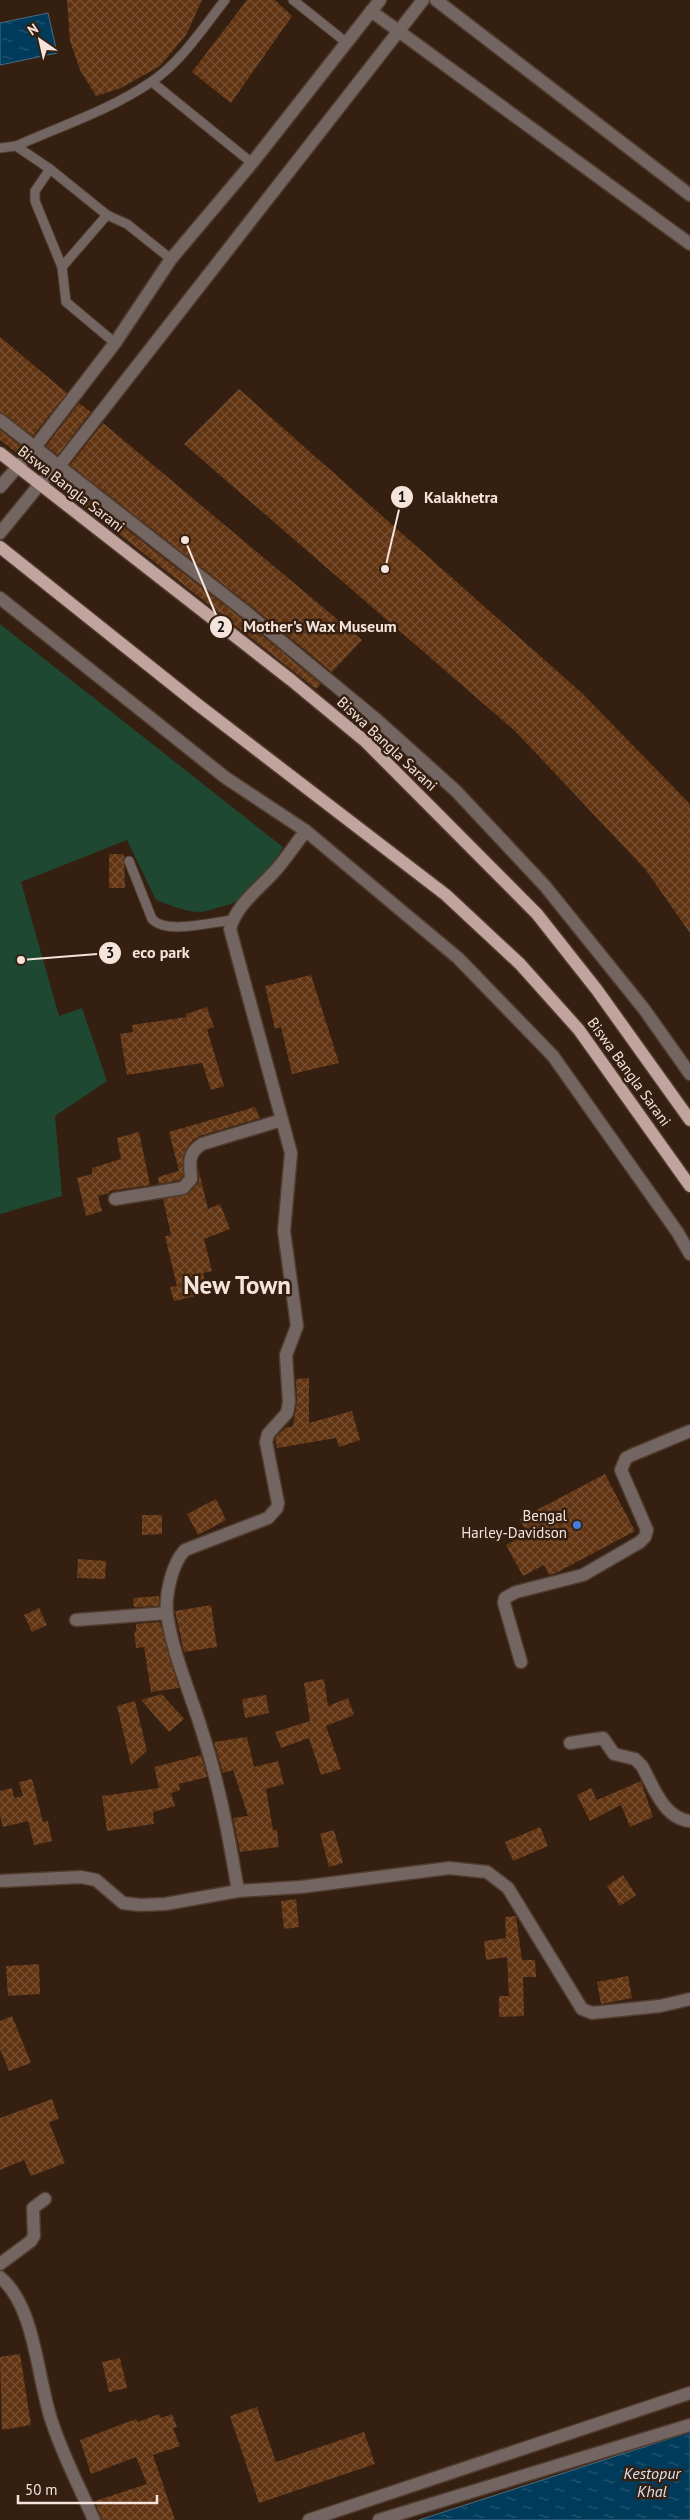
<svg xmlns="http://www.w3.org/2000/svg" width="690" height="2520" font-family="'PT Sans',sans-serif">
<defs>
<pattern id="water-ripples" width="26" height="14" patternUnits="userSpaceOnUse" patternTransform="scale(1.25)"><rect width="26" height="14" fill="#003b5c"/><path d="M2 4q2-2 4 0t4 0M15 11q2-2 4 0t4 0" fill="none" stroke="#265773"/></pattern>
<pattern id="building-cross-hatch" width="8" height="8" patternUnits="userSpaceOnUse" patternTransform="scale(1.25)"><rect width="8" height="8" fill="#613412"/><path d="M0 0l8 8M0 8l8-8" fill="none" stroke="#785134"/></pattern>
</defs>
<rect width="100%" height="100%" fill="#351f11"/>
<path fill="#1e4831" d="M0,624L283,847C265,877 253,900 217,908C211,910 204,912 198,912C183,911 170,905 156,900L127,840L21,882L59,1016L82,1008L107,1081L55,1116L62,1196L0,1214Z"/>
<g fill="url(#water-ripples)" stroke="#496e82">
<polygon points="48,13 57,53 0,65 0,23"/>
<polygon points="690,2432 690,2520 419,2520"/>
</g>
<g fill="url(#building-cross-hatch)">
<polygon points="67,0 202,0 186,35 160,66 121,88 96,96 80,70 70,41"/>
<polygon points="247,0 275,0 292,16 231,103 192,72"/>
<polygon points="0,337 67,393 33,436 0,412"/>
<polygon points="239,389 583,694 690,804 690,933 645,869 515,731 184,444"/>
<polygon points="79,403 91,412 58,455 46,446"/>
<polygon points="103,423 362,640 332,672 251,606 70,465"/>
<polygon points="0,430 23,448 18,454 0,440"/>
<polygon points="59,477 241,618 321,684 316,689 53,482"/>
<polygon points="109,854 124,854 125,888 109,888"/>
<polygon points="311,975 339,1063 292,1074 281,1027 275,1029 265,986"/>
<polygon points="207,1007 214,1027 207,1029 224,1086 211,1090 202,1063 127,1075 120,1034 133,1032 132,1025 187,1017 186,1014"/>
<polygon points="255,1107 260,1118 200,1136 192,1141 183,1157 183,1176 179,1180 159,1184 158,1177 179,1171 169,1132"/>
<polygon points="139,1132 150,1185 109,1191 109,1193 98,1196 102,1211 86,1216 77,1178 92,1174 92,1168 121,1159 117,1138"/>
<polygon points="198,1168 208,1209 220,1204 230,1229 204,1239 212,1271 203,1273 208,1293 174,1301 170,1287 177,1286 165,1236 171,1235 163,1199 189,1193 199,1182"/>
<polygon points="309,1378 309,1423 352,1411 360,1440 339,1447 336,1438 277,1448 275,1438 285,1428 293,1426 297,1402 296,1379"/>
<polygon points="605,1474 635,1531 556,1573 549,1575 544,1565 523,1576 506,1545 527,1534 520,1519"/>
<polygon points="216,1499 226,1520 198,1535 187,1514"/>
<polygon points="142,1515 162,1515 162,1534 142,1535"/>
<polygon points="78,1559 106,1561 105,1579 77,1578"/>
<polygon points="159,1596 159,1606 134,1607 133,1598"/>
<polygon points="211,1605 217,1647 184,1652 175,1611"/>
<polygon points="39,1608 47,1625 32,1632 24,1615"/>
<polygon points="160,1622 179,1688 151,1692 144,1647 136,1648 134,1632 136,1631 136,1624"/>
<polygon points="324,1679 328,1706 348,1698 354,1715 326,1726 341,1769 321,1775 309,1738 281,1748 275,1732 310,1721 304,1683"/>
<polygon points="162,1694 184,1719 169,1732 141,1700"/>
<polygon points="266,1695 269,1713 245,1718 242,1699"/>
<polygon points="135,1701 147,1751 131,1765 117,1706"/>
<polygon points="247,1737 254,1767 278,1761 284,1784 266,1789 273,1830 277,1830 279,1847 240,1852 233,1818 248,1816 233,1770 223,1773 214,1742"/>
<polygon points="201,1755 207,1777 179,1784 180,1790 171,1793 175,1806 153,1812 154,1824 107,1831 102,1796 159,1788 154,1767"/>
<polygon points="32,1779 43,1822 48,1821 52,1841 34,1845 28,1821 3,1827 0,1816 0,1791 12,1788 14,1798 23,1796 19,1782"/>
<polygon points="641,1781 653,1817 630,1827 621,1805 590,1821 577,1795 591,1788 597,1800"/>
<polygon points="540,1827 548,1846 513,1861 505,1842"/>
<polygon points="334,1830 343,1863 329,1867 320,1834"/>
<polygon points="623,1875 636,1895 620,1906 607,1886"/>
<polygon points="296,1899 299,1927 284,1929 281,1901"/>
<polygon points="516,1916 522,1960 535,1960 536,1977 523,1977 524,2016 499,2017 499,1996 509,1996 507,1957 486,1960 484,1941 506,1938 505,1917"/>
<polygon points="39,1964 40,1994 8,1996 6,1966"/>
<polygon points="628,1976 632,1998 601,2004 597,1982"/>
<polygon points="12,2016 31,2063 9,2071 0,2049 0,2021"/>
<polygon points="52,2099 59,2119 49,2122 65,2163 31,2176 24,2160 0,2170 0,2118"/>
<polygon points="20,2354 31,2425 2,2430 0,2357"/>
<polygon points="120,2358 127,2388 109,2392 102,2362"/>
<polygon points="257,2407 276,2462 364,2432 375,2464 259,2503 230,2416"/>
<polygon points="159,2414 161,2418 172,2414 177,2427 173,2428 180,2446 153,2455 175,2520 102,2520 95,2501 147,2484 136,2457 91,2474 80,2440 136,2419 138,2422"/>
</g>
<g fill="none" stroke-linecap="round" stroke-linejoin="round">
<g stroke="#503b2d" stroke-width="11">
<g id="service">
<polyline points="293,0 347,43"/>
<polyline points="152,82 252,163"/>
<polyline points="16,146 50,169 107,215 127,224 171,259"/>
<path d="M0,148L16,146C61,126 110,110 151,82C181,62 203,28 225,0"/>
<polyline points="50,169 35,191 35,201 62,267 66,302 115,343"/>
<polyline points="62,267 107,215"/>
<path d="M129,861L152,919C167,935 211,922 233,920"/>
</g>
</g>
<g stroke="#503b2d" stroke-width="15">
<g id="minor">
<path d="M115,1199L183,1188L191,1179C190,1163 187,1154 202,1144L282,1120"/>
<polyline points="76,1620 167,1613"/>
<polyline points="521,1662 504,1603 505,1598 516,1592 583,1575 640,1542 645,1537 647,1530 621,1470 626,1458 632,1455 690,1431"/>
<path d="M570,1743L603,1738L614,1754L635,1759L642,1766C653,1786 664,1819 690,1821"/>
<polyline points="0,1881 81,1877 96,1880 123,1903 140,1905 165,1904 238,1891 301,1887 449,1868 487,1872 508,1888 582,2009 592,2013 660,2006 690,1999"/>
<path d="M238,1891C229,1837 219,1783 202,1731C190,1692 173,1655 167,1614C165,1595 172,1563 185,1550L268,1518L277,1508L278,1503L266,1442L268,1434L287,1413L289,1402L286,1355L297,1326L284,1231L291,1153L230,929C236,905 259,889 275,871C286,859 295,844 306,831"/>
<polyline points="0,2264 31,2241 34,2236 33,2208 45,2199"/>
<path d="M0,2277C36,2307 37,2380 52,2422C63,2456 80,2488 94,2520"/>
</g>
</g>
<g stroke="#503b2d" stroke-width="15">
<g id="tertiary">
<polyline points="436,0 690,195"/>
<polyline points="371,11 690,244"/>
<polyline points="0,420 246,612 377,720 456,791 545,886 644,1009 690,1074"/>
<polyline points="0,487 35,447 115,343 171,259 252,163 380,0"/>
<polyline points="0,533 40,484 59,466 423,0"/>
<polyline points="0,598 226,778 306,831 458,958 553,1056 678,1233 690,1254"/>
<polyline points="309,2520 690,2393"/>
<polyline points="379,2520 690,2425"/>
</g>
</g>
<g stroke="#503b2d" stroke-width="15">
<g id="primary">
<polyline points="0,453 291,680 366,742 537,914 597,990 690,1120"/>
<polyline points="0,547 197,704 446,895 520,964 579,1030 690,1186"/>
</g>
</g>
<use href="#service" stroke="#736562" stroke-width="9"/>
<use href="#minor" stroke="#736562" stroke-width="12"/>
<use href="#tertiary" stroke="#736562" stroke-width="12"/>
<use href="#primary" stroke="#c1a49e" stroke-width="12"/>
</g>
<circle fill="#3f7fe0" stroke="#351f11" stroke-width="2" cx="577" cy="1525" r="5"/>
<g text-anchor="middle" stroke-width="5" stroke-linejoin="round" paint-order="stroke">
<g font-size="15" fill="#f4e4db" stroke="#351f11">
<text transform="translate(71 489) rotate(38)" y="5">Biswa Bangla Sarani</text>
<text transform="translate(387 744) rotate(43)" y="5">Biswa Bangla Sarani</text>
<text transform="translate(629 1072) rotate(54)" y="5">Biswa Bangla Sarani</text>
</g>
<g font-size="15" fill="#f4e4db" stroke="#351f11" text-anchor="end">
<text x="567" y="1521">Bengal<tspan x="567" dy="17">Harley-Davidson</tspan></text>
</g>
<g font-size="16" font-style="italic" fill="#d4e5f3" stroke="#351f11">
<text x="652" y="2479">Kestopur<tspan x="652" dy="18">Khal</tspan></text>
</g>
<g font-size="25" font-weight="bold" fill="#f4e4db" stroke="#351f11">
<text x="237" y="1294">New Town</text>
</g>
</g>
<path fill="none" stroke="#f4e4db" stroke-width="2" d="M385 569L402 497M185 540L221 627M21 960L110 953"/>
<g fill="#f4e4db" stroke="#351f11" stroke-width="2">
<circle cx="385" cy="569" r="5"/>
<circle cx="185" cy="540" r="5"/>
<circle cx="21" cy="960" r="5"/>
<circle cx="402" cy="497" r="12"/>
<circle cx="221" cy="627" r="12"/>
<circle cx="110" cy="953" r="12"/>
</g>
<g font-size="15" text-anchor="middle" font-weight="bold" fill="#111">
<text x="402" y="502">1</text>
<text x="221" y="632">2</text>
<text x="110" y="958">3</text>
</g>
<g font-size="16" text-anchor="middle" font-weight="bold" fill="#f4e4db" stroke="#351f11" stroke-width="5" stroke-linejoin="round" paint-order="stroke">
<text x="461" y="503">Kalakhetra</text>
<text x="320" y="632">Mother's Wax Museum</text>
<text x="161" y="958">eco park</text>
</g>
<g transform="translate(40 40) rotate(326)" stroke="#351f11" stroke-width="4" paint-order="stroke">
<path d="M0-4L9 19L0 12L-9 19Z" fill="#f4e4db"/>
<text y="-8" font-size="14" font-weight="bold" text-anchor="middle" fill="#f4e4db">N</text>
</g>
<path d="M18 2495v8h139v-8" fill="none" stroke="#f4e4db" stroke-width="2.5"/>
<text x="25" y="2495" font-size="15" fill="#f4e4db" stroke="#351f11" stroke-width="4" paint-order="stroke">50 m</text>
</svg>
